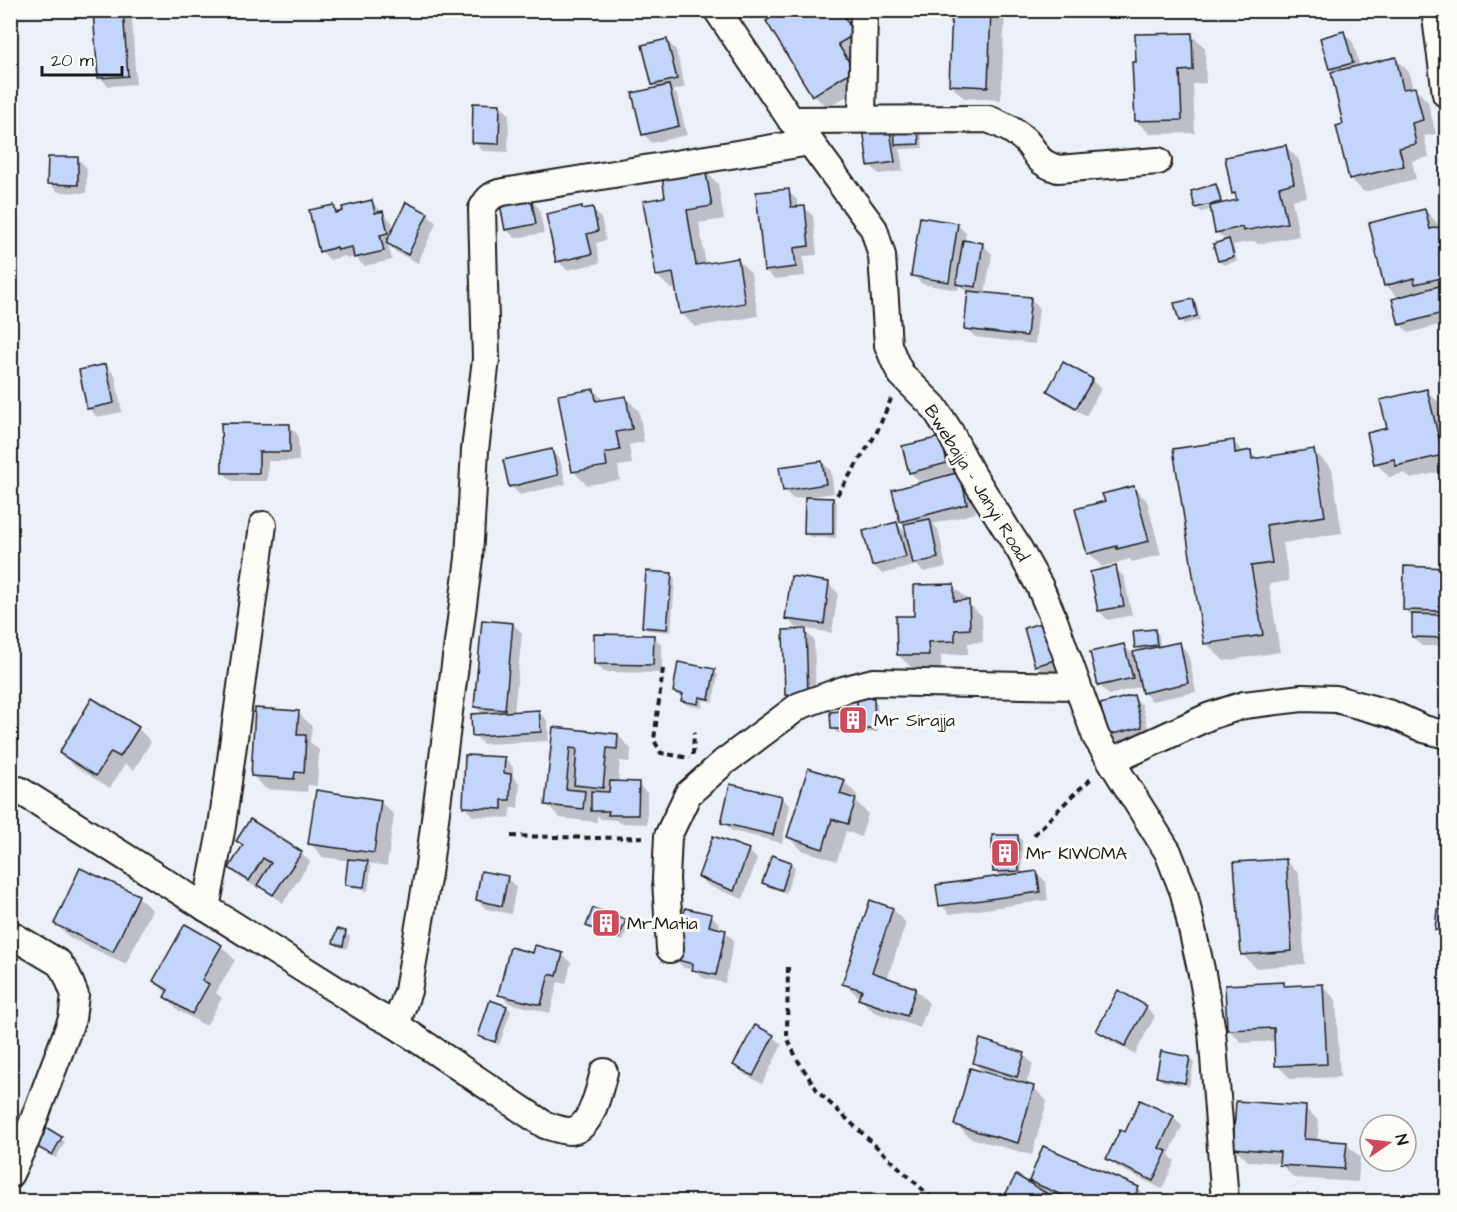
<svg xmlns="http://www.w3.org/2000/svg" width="1457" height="1212" font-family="'Architects Daughter',sans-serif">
<rect width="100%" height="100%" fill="#ecf0f8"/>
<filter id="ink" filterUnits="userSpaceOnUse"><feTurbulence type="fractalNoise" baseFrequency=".0167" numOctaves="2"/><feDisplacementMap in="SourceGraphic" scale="12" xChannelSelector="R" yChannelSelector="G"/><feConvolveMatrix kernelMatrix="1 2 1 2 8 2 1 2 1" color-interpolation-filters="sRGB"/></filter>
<g filter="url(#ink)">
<g fill="#0003">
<polygon points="844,10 867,48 867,84 827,108 814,95 786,11"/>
<polygon points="953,10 1005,10 1001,100 964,98 950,85"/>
<polygon points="123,11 132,20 136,84 108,86 100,77"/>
<polygon points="1344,33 1353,42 1360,67 1395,58 1409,72 1413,89 1415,88 1428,102 1436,134 1424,136 1429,157 1412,161 1416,179 1364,192 1350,178 1345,125 1334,72 1330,69"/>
<polygon points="1191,34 1205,48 1206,83 1193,84 1195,133 1150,134 1136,121"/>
<polygon points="667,41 676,50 685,87 672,91 677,95 687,135 652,143 643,134 658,89 653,84"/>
<polygon points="500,105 509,114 508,152 483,151 474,142"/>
<polygon points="10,106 16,127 10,129"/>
<polygon points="864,129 921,130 923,148 900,149 903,171 879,174 870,165"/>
<polygon points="1286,147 1299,160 1307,197 1292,200 1299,236 1258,244 1255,241 1233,245 1237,261 1223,265 1219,261 1226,241 1217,232 1212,209 1201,212 1198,209 1238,202 1234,193"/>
<polygon points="78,159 87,168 86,193 58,192 49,183"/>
<polygon points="704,170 718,184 724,219 699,223 706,265 737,259 751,273 758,316 695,327 682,314 677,288 671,289 657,276 667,198"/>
<polygon points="1216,186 1220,190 1222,200 1197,206 1197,208 1193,192"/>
<polygon points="788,191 797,200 798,208 804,207 813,216 817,255 803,256 805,276 774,279 765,270"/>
<polygon points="530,199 539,208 544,233 515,238 506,229"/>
<polygon points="372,202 392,222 394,230 406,204 428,214 436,223 418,263 396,252 388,244 392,260 364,266 355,257 348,259 345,256 330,260 321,251 333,206 340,213"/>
<polygon points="581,208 584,210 592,209 601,218 606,240 596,243 600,263 567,270 558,261"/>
<polygon points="1425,210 1438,224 1439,228 1443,227 1446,231 1446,323 1409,333 1400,324 1399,298 1386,285"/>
<polygon points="957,224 966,233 965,242 983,245 992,254 985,294 1030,298 1039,307 1035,344 975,337 966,328 969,293 959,285 958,290 922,284 913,275"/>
<polygon points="1192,300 1197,304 1200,320 1184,324 1180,320"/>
<polygon points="106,366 115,375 122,412 97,417 88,408"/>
<polygon points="1092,380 1101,389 1086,416 1058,399 1049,390"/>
<polygon points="594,390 604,401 625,397 639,411 644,442 629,445 632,464 618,466 620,480 587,485 574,472"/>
<polygon points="1426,390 1440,404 1446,431 1446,470 1411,479 1405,473 1389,477 1376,463 1388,429"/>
<polygon points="289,426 298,435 299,461 268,461 267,481 232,481 223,472"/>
<polygon points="941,439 950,448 956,475 968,483 976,513 933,524 938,529 946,567 924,572 913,562 914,566 882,574 873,565 897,524 908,535 906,526 901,521 945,478 945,475 919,481 910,472"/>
<polygon points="1233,441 1244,453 1250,452 1258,460 1314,451 1332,469 1342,533 1283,543 1289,581 1269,584 1280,652 1224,661 1206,643"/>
<polygon points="551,451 560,460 566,484 520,495 511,486"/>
<polygon points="822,462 831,471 834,493 793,499 784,490"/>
<polygon points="1133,487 1147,501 1161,555 1132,562 1130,559 1102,567 1089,553 1107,502"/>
<polygon points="833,499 837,503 836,538 810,537 806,533"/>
<polygon points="1115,568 1124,577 1132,615 1108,620 1099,611"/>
<polygon points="1405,568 1446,569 1446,646 1422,646 1413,637 1414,619 1404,609"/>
<polygon points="671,575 675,579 671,632 647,630 643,626"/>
<polygon points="829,584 838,593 832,633 795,627 787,618"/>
<polygon points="953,586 967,599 967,602 982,616 983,642 968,643 968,654 941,655 941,668 912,668 898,655"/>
<polygon points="513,624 522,633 514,713 538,711 547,720 549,741 483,744 474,735 483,714 475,706"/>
<polygon points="805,631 814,640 816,703 796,704 787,695"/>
<polygon points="1056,631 1066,668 1045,674 1036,665"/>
<polygon points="1155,631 1159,635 1160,648 1179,644 1188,653 1196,692 1152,701 1143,692 1142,686 1109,695 1100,686 1092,653 1124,645 1136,658 1141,652 1137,647"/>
<polygon points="653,636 662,645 662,673 604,672 595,663"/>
<polygon points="714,670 718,675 713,702 703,700 702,708 687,705 683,701 684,697 678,696 674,692"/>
<polygon points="1133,696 1142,705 1150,736 1118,744 1109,735"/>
<polygon points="873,699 877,703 878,732 837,733 833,729 858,707"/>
<polygon points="298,713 312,726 310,742 319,750 317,786 308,785 307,792 266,789 252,775"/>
<polygon points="138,728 151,742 134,770 125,764 110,788 74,766 61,753"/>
<polygon points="554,728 618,735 631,749 630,762 620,761 618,783 638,784 647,793 647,824 619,823 616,820 601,819 597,815 597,822 560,818 547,804"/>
<polygon points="504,758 513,767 513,777 520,784 518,808 511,808 510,818 473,816 464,807"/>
<polygon points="844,781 857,795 856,801 868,814 861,837 846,831 837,861 802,850 788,837"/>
<polygon points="781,797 790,806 782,843 732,831 723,822"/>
<polygon points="381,802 394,815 387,866 367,863 371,867 368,891 351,888 347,884 350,861 323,857 310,843"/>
<polygon points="1018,836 1022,840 1022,875 1037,873 1046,882 1048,900 950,914 941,905 1001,878 994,871"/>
<polygon points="238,841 301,853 310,862 283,903 260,886 258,889 239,877 231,868 244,846"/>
<polygon points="748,850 757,859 743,899 709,886 700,877"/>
<polygon points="1285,860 1299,874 1305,964 1256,968 1242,954"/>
<polygon points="791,863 795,867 786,893 768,887 764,883"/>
<polygon points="507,878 516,887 511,914 486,909 477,900"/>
<polygon points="138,897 152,910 126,964 70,938 56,924"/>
<polygon points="871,902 893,909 906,923 887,979 915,989 929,1003 920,1028 874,1012 844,983"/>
<polygon points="1438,911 1446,911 1446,939 1437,930"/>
<polygon points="711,915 720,924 719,930 725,932 734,940 725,983 703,978 695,970 684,968 675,959"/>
<polygon points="625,921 629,925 623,941 592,930 588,926"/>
<polygon points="346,933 350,937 347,949 338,947 334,943"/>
<polygon points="221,946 235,960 216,993 222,998 206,1026 179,1011 165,997 167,994 155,981"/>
<polygon points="562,954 571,963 566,984 558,982 550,1013 509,1003 500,994 534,955"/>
<polygon points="1284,984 1287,987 1323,986 1336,1000 1340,1077 1291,1079 1277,1065 1276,1041 1242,1043 1228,1029"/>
<polygon points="507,1007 511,1011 499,1045 484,1039 480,1035"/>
<polygon points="1146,1007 1155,1016 1135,1054 1107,1039 1098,1030"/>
<polygon points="773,1037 782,1045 762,1084 744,1074 735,1065"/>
<polygon points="1024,1055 1033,1064 1026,1085 1033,1087 1047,1101 1032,1155 970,1138 956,1124 986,1074 974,1063"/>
<polygon points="1190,1058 1194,1063 1189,1086 1162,1081 1158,1077"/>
<polygon points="1305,1108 1319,1121 1317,1142 1346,1144 1360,1157 1358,1182 1294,1178 1280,1163 1248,1161 1234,1147"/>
<polygon points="1173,1117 1182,1126 1169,1155 1175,1161 1162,1189 1117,1167 1108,1158 1126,1134"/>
<polygon points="47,1130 65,1142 56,1158 38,1147"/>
<polygon points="1030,1180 1138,1188 1151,1202 1002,1202 1040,1190"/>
</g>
<g fill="#c4d5fb" stroke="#1c1c1c" stroke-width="1.5">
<polygon points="123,10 128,76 98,78 93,12"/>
<polygon points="783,10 840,10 855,34 838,44 854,70 812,96 766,21"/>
<polygon points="952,10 991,10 988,87 949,85"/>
<polygon points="1344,31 1353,63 1329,69 1320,38"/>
<polygon points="1192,33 1193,70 1180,71 1182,120 1135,121 1132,62 1136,62 1135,34"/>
<polygon points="667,39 677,79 652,85 642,45"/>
<polygon points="1396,57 1403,89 1415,87 1423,120 1412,123 1416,144 1399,148 1404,166 1349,179 1336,126 1343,124 1331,72"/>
<polygon points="669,85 679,126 642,135 632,93"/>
<polygon points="473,103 500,104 499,144 472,143"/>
<polygon points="889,124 895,162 868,166 863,128"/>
<polygon points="894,125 918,125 919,144 895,145"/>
<polygon points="1286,145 1294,183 1279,187 1287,223 1243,231 1242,227 1215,233 1210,206 1237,200 1235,193 1232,194 1225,157"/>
<polygon points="48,157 78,157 78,185 47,184"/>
<polygon points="705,168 712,206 687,210 696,265 738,258 745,303 680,314 673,273 656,276 643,201 665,197 662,176"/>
<polygon points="1216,184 1221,202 1195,208 1191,191"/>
<polygon points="789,189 791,207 805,206 809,246 794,248 796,267 764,271 756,192"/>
<polygon points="531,198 536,224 505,230 500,204"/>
<polygon points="372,200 375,213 383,211 388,233 380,235 384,251 354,258 352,247 338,250 337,247 319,252 309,210 334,205 336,213 343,211 342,207"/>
<polygon points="406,202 428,213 408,255 386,243"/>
<polygon points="582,206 582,209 593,207 598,231 587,234 592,254 556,262 546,214"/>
<polygon points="1425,209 1430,229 1443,226 1446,239 1446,277 1415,284 1414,278 1384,286 1369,223"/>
<polygon points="920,217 958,223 949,282 911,276"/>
<polygon points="1229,239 1234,257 1218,261 1213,244"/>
<polygon points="963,240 983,243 976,287 956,284"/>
<polygon points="1446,284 1446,312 1399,325 1392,299"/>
<polygon points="968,291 1031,297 1027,336 964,329"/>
<polygon points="1193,299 1197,316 1179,321 1174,303"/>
<polygon points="1063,362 1093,379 1076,408 1047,391"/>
<polygon points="106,364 114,403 87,409 79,370"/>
<polygon points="594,389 596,401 626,396 632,429 616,432 620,450 605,453 607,466 572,472 558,395"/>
<polygon points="1427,389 1443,455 1396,466 1394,459 1374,464 1367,433 1387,428 1380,400"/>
<polygon points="221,423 290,424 290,452 259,452 259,473 222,473"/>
<polygon points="941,437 947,463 909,473 902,446"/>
<polygon points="1234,440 1235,453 1251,450 1252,459 1314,449 1325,516 1266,525 1272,563 1251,566 1263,635 1204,644 1173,449"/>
<polygon points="552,449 558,475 509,487 503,460"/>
<polygon points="822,461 826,484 783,491 779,467"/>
<polygon points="960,472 967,504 900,522 892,490"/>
<polygon points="1134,486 1149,541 1117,549 1117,546 1087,554 1075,509 1105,501 1102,494"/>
<polygon points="805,497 833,498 833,534 804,534"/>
<polygon points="930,519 938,558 913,564 904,524"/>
<polygon points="897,522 906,557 872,566 863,531"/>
<polygon points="1442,539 1446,539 1446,563 1441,562"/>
<polygon points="1116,566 1124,606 1098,611 1090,572"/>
<polygon points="1404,566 1446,568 1446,611 1403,610"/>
<polygon points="646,571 672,573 667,629 642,627"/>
<polygon points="791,576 829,582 824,624 785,619"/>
<polygon points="954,584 954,601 969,600 970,629 955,630 955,641 928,642 929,655 897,655 896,616 914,616 914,585"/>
<polygon points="1412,614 1446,615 1446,638 1412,637"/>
<polygon points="482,620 513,623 505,710 474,707"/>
<polygon points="1047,621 1058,659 1035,666 1024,628"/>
<polygon points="806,629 808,695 785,695 783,630"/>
<polygon points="1155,629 1157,645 1135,648 1133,631"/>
<polygon points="594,634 654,635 653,665 594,664"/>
<polygon points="1180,642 1188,683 1142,693 1133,652"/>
<polygon points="1124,644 1133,678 1098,686 1090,652"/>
<polygon points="678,662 715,669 709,699 699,697 698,704 681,701 683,694 673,692"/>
<polygon points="1134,695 1142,727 1108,735 1100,704"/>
<polygon points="92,698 139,727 120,757 111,752 96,776 59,753"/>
<polygon points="857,698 874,698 875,729 831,729 830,712 840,711 840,706 857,706"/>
<polygon points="255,708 299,711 297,735 306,735 304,773 295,772 294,779 251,776"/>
<polygon points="539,710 541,732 472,736 471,714"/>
<polygon points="553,727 618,734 617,749 607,748 603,788 574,785 577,749 570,748 566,789 585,791 583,809 545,805"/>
<polygon points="465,755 505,757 504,773 511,774 510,800 502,800 502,809 463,807"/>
<polygon points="808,768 845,780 840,794 856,799 848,824 832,819 823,849 787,837"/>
<polygon points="610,781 639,782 638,815 608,815 609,811 591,811 591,791 609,792"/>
<polygon points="730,784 782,796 773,835 721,823"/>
<polygon points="316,790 381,800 374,853 308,844"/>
<polygon points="250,819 302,852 273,895 257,885 271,863 263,858 249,881 229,868 243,845 236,841"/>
<polygon points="992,835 1018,835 1019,871 993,872"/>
<polygon points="713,836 749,849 734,891 698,877"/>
<polygon points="772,855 791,862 782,890 762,883"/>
<polygon points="348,859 368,861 364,887 345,885"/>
<polygon points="1286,859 1292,951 1241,955 1234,862"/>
<polygon points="80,868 139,895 113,952 54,924"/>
<polygon points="481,871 508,876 502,906 476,900"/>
<polygon points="1037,871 1040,892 939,906 936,885"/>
<polygon points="870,900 893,908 872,972 916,988 907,1016 858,999 862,990 842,984"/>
<polygon points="593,908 626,920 619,938 586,926"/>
<polygon points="685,908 712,914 709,926 726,930 716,975 692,970 693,964 674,959"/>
<polygon points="1437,909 1446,910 1446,931 1435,930"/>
<polygon points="185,924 222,945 202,980 209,984 192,1014 164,997 168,990 153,981"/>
<polygon points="337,929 346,931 343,946 333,943"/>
<polygon points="535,945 563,953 557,976 549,974 541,1005 498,995 510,947 533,953"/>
<polygon points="1284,982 1284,986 1323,984 1327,1064 1275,1066 1274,1028 1227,1030 1225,985"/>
<polygon points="1118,990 1147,1006 1125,1046 1096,1031"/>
<polygon points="490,1000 507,1006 495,1042 478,1036"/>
<polygon points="755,1025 774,1035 753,1076 733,1065"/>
<polygon points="980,1039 1025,1053 1017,1077 973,1063"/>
<polygon points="1161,1051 1190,1057 1185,1083 1156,1077"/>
<polygon points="970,1068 1034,1086 1018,1143 954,1125"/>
<polygon points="1140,1100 1174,1116 1159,1148 1167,1151 1153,1181 1106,1159 1120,1130 1125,1132"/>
<polygon points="1236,1101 1306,1106 1304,1139 1347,1142 1344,1169 1279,1165 1280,1152 1233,1148"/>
<polygon points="47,1128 62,1137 52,1155 37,1147"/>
<polygon points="1043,1146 1139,1187 1132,1202 1078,1202 1029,1181"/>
<polygon points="1016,1175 1061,1202 1001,1202"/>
</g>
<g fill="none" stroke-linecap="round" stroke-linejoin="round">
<g stroke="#1c1c1c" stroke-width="30">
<g id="street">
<polyline points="717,10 791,120 810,142 874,229 882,256 888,345 895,362 901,374 934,407 950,432 970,471 1019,549 1040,587 1052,615 1096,737 1168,852 1184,893 1202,974 1212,1031 1225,1202"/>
<polyline points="1435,10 1446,94"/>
<polyline points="862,119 864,10"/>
<path d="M791,120L988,119C1001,124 1016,131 1026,141C1040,157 1035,161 1058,169L1158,161"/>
<polyline points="1112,761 1210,716 1244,705 1302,698 1336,699 1391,714 1424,729 1446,735"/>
<path d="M19,790L373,1013L396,1025L408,991L428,873L469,558L475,450L486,359L482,209C487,199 492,194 503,192L810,142"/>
<polyline points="206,908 222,826 263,525"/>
<polyline points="10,934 59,963 67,975 75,995 72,1019 26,1140 10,1174"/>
<polyline points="670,949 666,879 668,836 688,794 724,762 799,706 843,690 873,682 1076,686"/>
<path d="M396,1025L545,1125C552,1127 562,1131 569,1131C592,1131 599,1089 604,1072"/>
</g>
</g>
<g stroke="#1c1c1c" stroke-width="4" stroke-dasharray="6 4.5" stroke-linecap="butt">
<polyline points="837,495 876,434 891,399"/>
<polyline points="663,669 654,740 661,753 690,758"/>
<polyline points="693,755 694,732"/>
<polyline points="1034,835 1075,793 1093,777"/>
<polyline points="511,836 598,838 643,837"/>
<polyline points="788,967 787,1037 797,1059 819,1093 936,1202"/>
</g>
<use href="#street" stroke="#fdfcf7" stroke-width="26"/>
</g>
</g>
<defs>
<g id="building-square" transform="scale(1.5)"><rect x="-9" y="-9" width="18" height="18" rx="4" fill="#d1495b" stroke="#fdfcf7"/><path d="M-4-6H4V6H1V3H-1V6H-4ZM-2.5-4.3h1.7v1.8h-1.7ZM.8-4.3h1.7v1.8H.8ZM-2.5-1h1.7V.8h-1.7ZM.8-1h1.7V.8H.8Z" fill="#fff"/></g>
</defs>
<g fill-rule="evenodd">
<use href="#building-square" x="853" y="720"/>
<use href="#building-square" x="1005" y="853"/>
<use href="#building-square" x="606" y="923"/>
</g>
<g text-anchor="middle" stroke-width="6" stroke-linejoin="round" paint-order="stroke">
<g font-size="18" fill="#1c1c1c" stroke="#fdfcf7">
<text transform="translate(977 483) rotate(58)" y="6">Bwebajja - Janyi Road</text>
</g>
<g font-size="18" fill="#1c1c1c" stroke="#fdfcf7" text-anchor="start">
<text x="874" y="726">Mr Sirajja</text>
<text x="1026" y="859">Mr KIWOMA</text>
<text x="627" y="929">Mr.Matia</text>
</g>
</g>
<rect width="1457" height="1212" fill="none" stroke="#fdfcf7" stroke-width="36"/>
<rect x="18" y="18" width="1421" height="1176" fill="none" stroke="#1c1c1c" stroke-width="2" filter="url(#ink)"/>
<g transform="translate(1388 1143) rotate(76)"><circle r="28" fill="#fdfcf7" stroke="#a3a29f" stroke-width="1.5"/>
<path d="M0-4.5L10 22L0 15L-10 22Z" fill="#d1495b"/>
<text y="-9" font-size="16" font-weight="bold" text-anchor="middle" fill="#1c1c1c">N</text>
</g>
<path d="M42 66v9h80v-9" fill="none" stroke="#1c1c1c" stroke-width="3"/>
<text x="51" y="66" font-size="18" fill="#1c1c1c" stroke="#fdfcf7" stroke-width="4.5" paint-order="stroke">20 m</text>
</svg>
